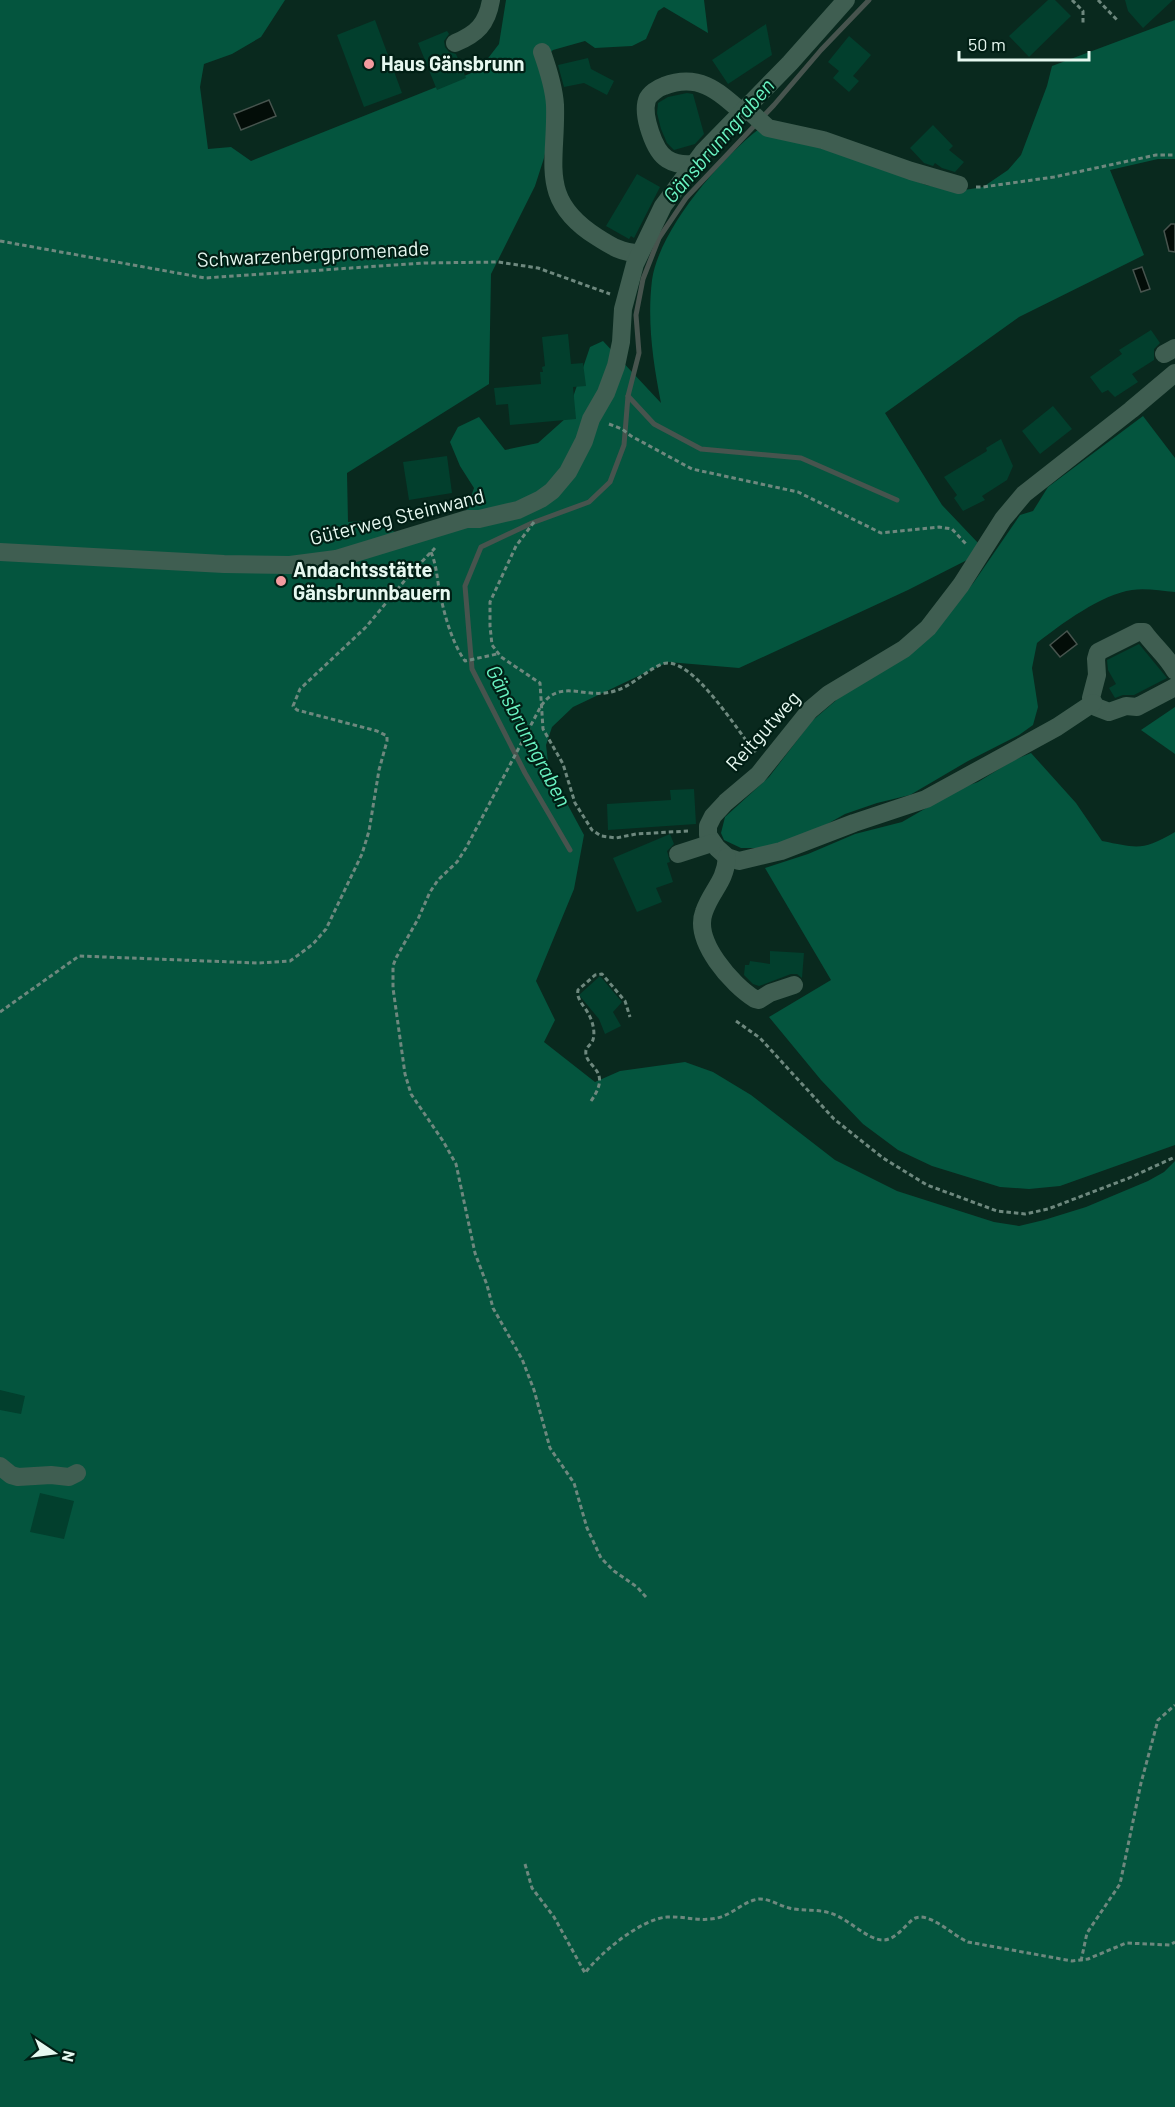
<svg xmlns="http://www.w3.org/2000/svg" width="1175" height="2107" font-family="Barlow,sans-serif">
<rect width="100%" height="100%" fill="#09291e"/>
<g fill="#04553e">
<path d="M0,0H285L261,37L232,54L204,64L200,87L208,149L231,147L251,161L479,70L499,44L506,0H704L708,33L664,7L658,11L646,39L632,46L595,48L585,41L553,50L541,61L550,126L544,158L535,186L491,274L489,384L347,473L348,522L363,521L413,538L462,523L474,488L460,466L450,442L458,427L479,417L505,450L538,443L566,418L590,347L603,341L661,403C653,362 647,322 652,280C659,230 720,159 759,129L869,163L926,185L958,191L983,187L1008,170L1021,155L1047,86L1052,66L1175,20V159H1158L1110,170L1144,255L1019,317L885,413L942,505L979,544L971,558L908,590L739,668L668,662L573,707L552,727L546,745L549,770L584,835L574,889L536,981L555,1020L544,1042L595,1082L620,1071L685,1062L713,1072L751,1095L835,1160L897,1191L994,1222L1019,1226L1044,1220L1086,1207L1148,1181L1164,1172L1175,1161V2107H0Z"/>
<path d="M1143,416L1175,458V592C1161,591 1146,588 1132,590C1102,594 1061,624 1037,643L1032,668L1038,707L1033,725L1019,735L968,761L910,795L877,803L845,814L813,832L764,848H741L724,840L721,833L725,817L769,777L812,721L841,696L932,636L974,582L1020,515L1033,511L1048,487Z"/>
<polygon points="1175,707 1175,754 1141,730"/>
<path d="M1031,753L1076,803L1102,841C1138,848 1142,851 1175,832V1145L1060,1186L1029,1189L1000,1187L932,1166L898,1150L863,1124L821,1080L769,1017L831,980L765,868L808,854L855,834L902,822L961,788L978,782L1012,761Z"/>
</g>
<g fill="#030d08" stroke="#47544e" stroke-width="1.5">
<polygon points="269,100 276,116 241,130 234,114"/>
<polygon points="1171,224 1175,224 1175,252 1169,251 1164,231"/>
<polygon points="1142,267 1150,289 1141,292 1133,270"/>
<polygon points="1067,631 1077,644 1060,657 1050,645"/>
</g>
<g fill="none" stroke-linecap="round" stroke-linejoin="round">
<g stroke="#47544e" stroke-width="5">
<polyline points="628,396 654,424 701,449 801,458 897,500"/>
<polyline points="570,850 525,773 472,669 465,586 481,547 532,523 589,502 610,482 624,445 628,396 639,353 636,315 643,279 659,238 686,198 774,105 821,50 869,0"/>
</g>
</g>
<g fill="#023f2d">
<polygon points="1048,0 1055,0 1071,16 1029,57 1009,36"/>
<polygon points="1125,0 1173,0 1143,28 1128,11"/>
<polygon points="375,20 402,93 364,107 337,35"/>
<polygon points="766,24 772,55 728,84 712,60"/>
<polygon points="447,31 449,34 444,41 445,47 449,52 456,54 466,78 437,90 418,43"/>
<polygon points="849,36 871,55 853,76 859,81 849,92 833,78 839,71 828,62"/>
<polygon points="588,58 591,69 614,81 607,95 584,83 564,87 558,65"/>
<polygon points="687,93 693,94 704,134 695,144 674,150 667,143 661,129 657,113 658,103 668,97"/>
<polygon points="933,125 953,146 949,150 964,162 955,172 942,168 935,163 933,166 924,163 910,148"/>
<polygon points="637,174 660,187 634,238 631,236 629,239 606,226"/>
<polygon points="1151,330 1160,343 1154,349 1154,360 1132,374 1138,382 1115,397 1108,390 1102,393 1090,377 1122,354 1119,350"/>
<polygon points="568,334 571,364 583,363 586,386 573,387 576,419 510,425 508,404 496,405 494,388 541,384 540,372 543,372 542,367 545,366 542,337"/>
<polygon points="1053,406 1072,429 1040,454 1022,431"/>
<polygon points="1001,439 1013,466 1007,480 982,496 985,500 963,511 954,498 957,495 944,477 987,451 986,448"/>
<polygon points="447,456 452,493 409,500 403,462"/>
<polygon points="1139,644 1167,678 1134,695 1123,695 1115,698 1109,688 1116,684 1108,670 1107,660"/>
<polygon points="694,789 696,824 608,830 607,804 671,800 670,790"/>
<polygon points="670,834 674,844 667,851 670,862 667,863 673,882 656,888 662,902 637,912 613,858"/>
<polygon points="770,951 804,953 802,978 797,974 791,974 759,986 753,984 744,975 745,965 749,965 750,961 770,964"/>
<polygon points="600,976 622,1002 613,1012 621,1026 605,1034 599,1019 579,995"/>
<polygon points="0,1390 25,1396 21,1414 0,1410"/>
<polygon points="40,1493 74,1501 64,1539 30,1532"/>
</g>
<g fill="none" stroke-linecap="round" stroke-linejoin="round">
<g stroke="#6e887e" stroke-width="3" stroke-dasharray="4.5 3" stroke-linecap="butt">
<polyline points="1072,0 1083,11 1083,23"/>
<polyline points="1098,0 1118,21"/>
<polyline points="976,187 983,187 1054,177 1156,155 1175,155"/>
<polyline points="0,241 205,278 424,263 498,262 538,268 610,294"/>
<polyline points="609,424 622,429 631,436 692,469 798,492 881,533 939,527 952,529 967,545"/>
<polyline points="534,522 516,546 490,602 490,626 492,645 501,657 540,683 543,729 563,764 575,803 592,830 601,836 616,838 636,834 688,831"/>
<path d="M431,552C436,564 437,576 439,589C444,613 451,641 465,661L497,654"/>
<polyline points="0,1012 79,956 258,963 290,961 301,953 313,944 326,929 362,854 369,831 379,770 387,741 387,736 377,731 297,710 293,706 300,689 366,627 411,573 435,548"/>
<polyline points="736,1021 760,1038 834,1119 883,1158 927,1185 997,1211 1025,1214 1048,1209 1129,1178 1175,1157"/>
<path d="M591,1101C614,1068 583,1068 586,1050C587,1047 590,1045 592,1042C596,1035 593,1022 589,1015C585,1006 576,1000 578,990L595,975L602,974L625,1001L630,1017"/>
<path d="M646,1597L637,1587L614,1571L601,1558L587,1528L574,1483L550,1448L534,1390L522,1359L493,1308L487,1285L475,1253L456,1164L443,1141L411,1094L405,1074L393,988V966L396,958L418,919L430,892L438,880L457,862L466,848L541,706C559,680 580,696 605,693C630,690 641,673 662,664C691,653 739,734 756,753"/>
<path d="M525,1864L532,1888L554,1917L585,1973C600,1953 641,1919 667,1917C684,1916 700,1922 717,1918C731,1915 741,1904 754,1900C766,1896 777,1905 789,1908C802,1911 817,1909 830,1913C848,1918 866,1939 882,1940C894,1941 904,1927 912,1920C926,1908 953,1936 968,1942L1072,1961L1088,1959L1126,1943L1170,1945L1175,1942"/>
<polyline points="1081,1961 1087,1933 1120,1884 1141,1783 1158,1720 1175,1705"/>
</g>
<g stroke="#3f5e51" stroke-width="18">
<path d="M455,43C477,34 487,24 491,0"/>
<path d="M542,52C548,69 554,87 555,105C557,163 537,199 597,237C611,246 622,253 639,253"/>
<polyline points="746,108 768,128 823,140 911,171 959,185"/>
<path d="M694,164C685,165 675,164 667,159C654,151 642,115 647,100C649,94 658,88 664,86C698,73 717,90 742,112"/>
<polyline points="1164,354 1175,348"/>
<polyline points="0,552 224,564 290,565 336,559 467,519 479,519 518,510 541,499 552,491 568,472 584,441 591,419 606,393 616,366 621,342 623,309 635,264 663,206 703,152 790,63 846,0"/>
<path d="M1175,671C1167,656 1154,646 1144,632H1138L1098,652L1096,659L1097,675L1091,698L1096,707L1109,712L1126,706L1137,707L1175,687"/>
<polyline points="1093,703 1057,727 926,799 854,823 781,851 739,861 727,857 717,848 708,835 708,826 713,816 726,802 758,775 810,710 829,694 904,649 928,628 961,585 1003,519 1024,494 1131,410 1175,373"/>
<polyline points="678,854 712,843"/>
<path d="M727,857C725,883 712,889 704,912C693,941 732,985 755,999L759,1000L770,993L794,985"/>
<polyline points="0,1466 11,1475 18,1477 51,1475 69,1477 77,1473"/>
</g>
</g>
<g fill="#f49b9f" stroke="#011f15" stroke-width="2">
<circle cx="369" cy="64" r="6"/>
<circle cx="281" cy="581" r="6"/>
</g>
<g text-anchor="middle" stroke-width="4.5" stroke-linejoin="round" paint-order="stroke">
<g font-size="20" font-weight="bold" fill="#e6f8f0" stroke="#011f15" text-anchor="start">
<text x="381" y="71">Haus Gänsbrunn</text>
<text x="293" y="577">Andachtsstätte<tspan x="293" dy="23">Gänsbrunnbauern</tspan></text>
</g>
<g font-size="20" fill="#e6f8f0" stroke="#011f15">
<text transform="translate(313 254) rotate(-3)" y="7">Schwarzenbergpromenade</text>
<text transform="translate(397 517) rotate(-14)" y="7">Güterweg Steinwand</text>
<text transform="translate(763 731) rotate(-48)" y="7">Reitgutweg</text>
</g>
<g font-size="21" font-style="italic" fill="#6af3c2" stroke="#011f15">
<text transform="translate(719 141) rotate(-49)" y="7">Gänsbrunngraben</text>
<text transform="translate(528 736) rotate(62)" y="7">Gänsbrunngraben</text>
</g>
</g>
<g transform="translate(54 2053) rotate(103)" stroke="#011f15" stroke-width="4.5" paint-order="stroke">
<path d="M0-4.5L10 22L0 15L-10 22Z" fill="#e6f8f0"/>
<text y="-9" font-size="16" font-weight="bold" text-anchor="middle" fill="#e6f8f0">N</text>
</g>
<path d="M959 51v9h130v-9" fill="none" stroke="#e6f8f0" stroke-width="3"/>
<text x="968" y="51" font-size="18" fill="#e6f8f0" stroke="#011f15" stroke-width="4.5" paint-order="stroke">50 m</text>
</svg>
